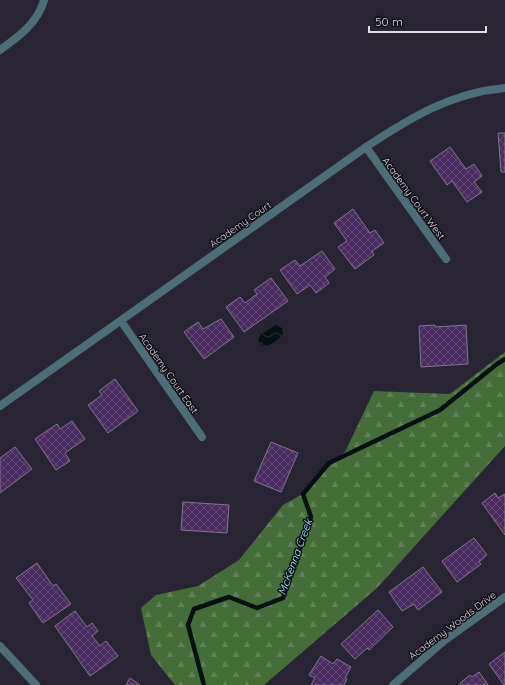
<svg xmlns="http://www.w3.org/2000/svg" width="505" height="685" font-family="Quicksand,sans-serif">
<defs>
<pattern id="forest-firs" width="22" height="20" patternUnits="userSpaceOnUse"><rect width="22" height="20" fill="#436e38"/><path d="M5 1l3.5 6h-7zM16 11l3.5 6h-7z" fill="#5e8255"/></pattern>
<pattern id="water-waves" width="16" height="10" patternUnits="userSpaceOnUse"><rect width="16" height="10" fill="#041011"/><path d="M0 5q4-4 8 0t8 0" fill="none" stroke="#283234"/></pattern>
<pattern id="building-cross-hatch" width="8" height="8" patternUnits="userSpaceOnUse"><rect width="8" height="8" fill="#492b60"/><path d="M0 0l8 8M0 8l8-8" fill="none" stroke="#634977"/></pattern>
</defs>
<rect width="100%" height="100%" fill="#292434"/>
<polygon fill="url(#forest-firs)" points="505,352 505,446 377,588 264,685 175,685 151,655 141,608 156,595 198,586 239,560 283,505 303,494 329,463 345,452 374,391 450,394"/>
<path fill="url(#water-waves)" d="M276,325L282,328L283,334C278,340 269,348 261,345L258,340L261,334Z"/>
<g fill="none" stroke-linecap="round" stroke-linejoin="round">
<polyline stroke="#041011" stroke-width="4.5" points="204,685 188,625 194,609 229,597 257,608 283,598 311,517 303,494 329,463 440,410 497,364 505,359"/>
</g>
<g fill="url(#building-cross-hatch)" stroke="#81778a">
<polygon points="498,133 505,133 505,172 501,172"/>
<polygon points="450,147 466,169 474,164 482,176 474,182 482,192 467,202 452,181 447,185 430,161"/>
<polygon points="353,209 370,233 375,230 384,243 372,251 374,255 355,269 338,247 347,241 334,223"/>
<polygon points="322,251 335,269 325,277 329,283 316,293 310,285 297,294 280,270 295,260 300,266"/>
<polygon points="271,278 288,301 244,332 226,307 240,297 245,303 257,294 254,290"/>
<polygon points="221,319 234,337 204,359 184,332 198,322 203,329"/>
<polygon points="435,325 435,327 466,325 468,364 421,367 419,326"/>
<polygon points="115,379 138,411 108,433 88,405 102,395 99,391"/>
<polygon points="72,421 85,439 65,453 70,461 56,470 35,439 57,424 60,429"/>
<polygon points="271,442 298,453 281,492 254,481"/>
<polygon points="15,447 32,469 0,493 0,458"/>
<polygon points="495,493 498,498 505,494 505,535 482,503"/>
<polygon points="183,502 229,505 227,533 181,530"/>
<polygon points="474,538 487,555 479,562 481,564 457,582 442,561"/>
<polygon points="37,563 53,586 56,584 71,604 43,623 29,603 33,600 16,578"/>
<polygon points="423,567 442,592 418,610 414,604 402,611 389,592"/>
<polygon points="378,610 393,627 369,650 367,648 355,659 341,644"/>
<polygon points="75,611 87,627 92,623 98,631 92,636 100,646 106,641 118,656 90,676 55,626"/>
<polygon points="505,652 505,685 504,685 489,664"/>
<polygon points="321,656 333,664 337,659 351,667 345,678 347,679 344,685 311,685 315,678 309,675"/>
<polygon points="479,672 488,685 461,685 460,683 470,675 472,677"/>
<polygon points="130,678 140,685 126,685"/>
</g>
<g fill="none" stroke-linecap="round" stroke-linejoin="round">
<g stroke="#4c6e78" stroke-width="8">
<path d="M0,50C18,37 38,23 44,0"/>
<polyline points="366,147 446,259"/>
<polyline points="121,321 202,437"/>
<path d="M0,406L366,147C410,118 450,93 505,88"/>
<polyline points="0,646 36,685"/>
<polyline points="393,685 445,640 505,597"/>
</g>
</g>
<g text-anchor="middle" stroke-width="3" stroke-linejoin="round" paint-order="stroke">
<g font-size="10" fill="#dfdce7" stroke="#110f16">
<text transform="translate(414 198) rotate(54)" y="4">Academy Court West</text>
<text transform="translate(240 224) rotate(-35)" y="4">Academy Court</text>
<text transform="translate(169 373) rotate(55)" y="4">Academy Court East</text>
<text transform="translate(452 625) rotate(-37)" y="4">Academy Woods Drive</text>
</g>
<g font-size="11" font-style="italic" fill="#89f4fb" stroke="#110f16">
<text transform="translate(295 557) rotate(-70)" y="4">McKenna Creek</text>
</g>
</g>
<path d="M369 26v6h117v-6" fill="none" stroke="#dfdce7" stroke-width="2"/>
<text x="375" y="26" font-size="12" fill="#dfdce7" stroke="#110f16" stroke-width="3" paint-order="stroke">50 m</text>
</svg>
